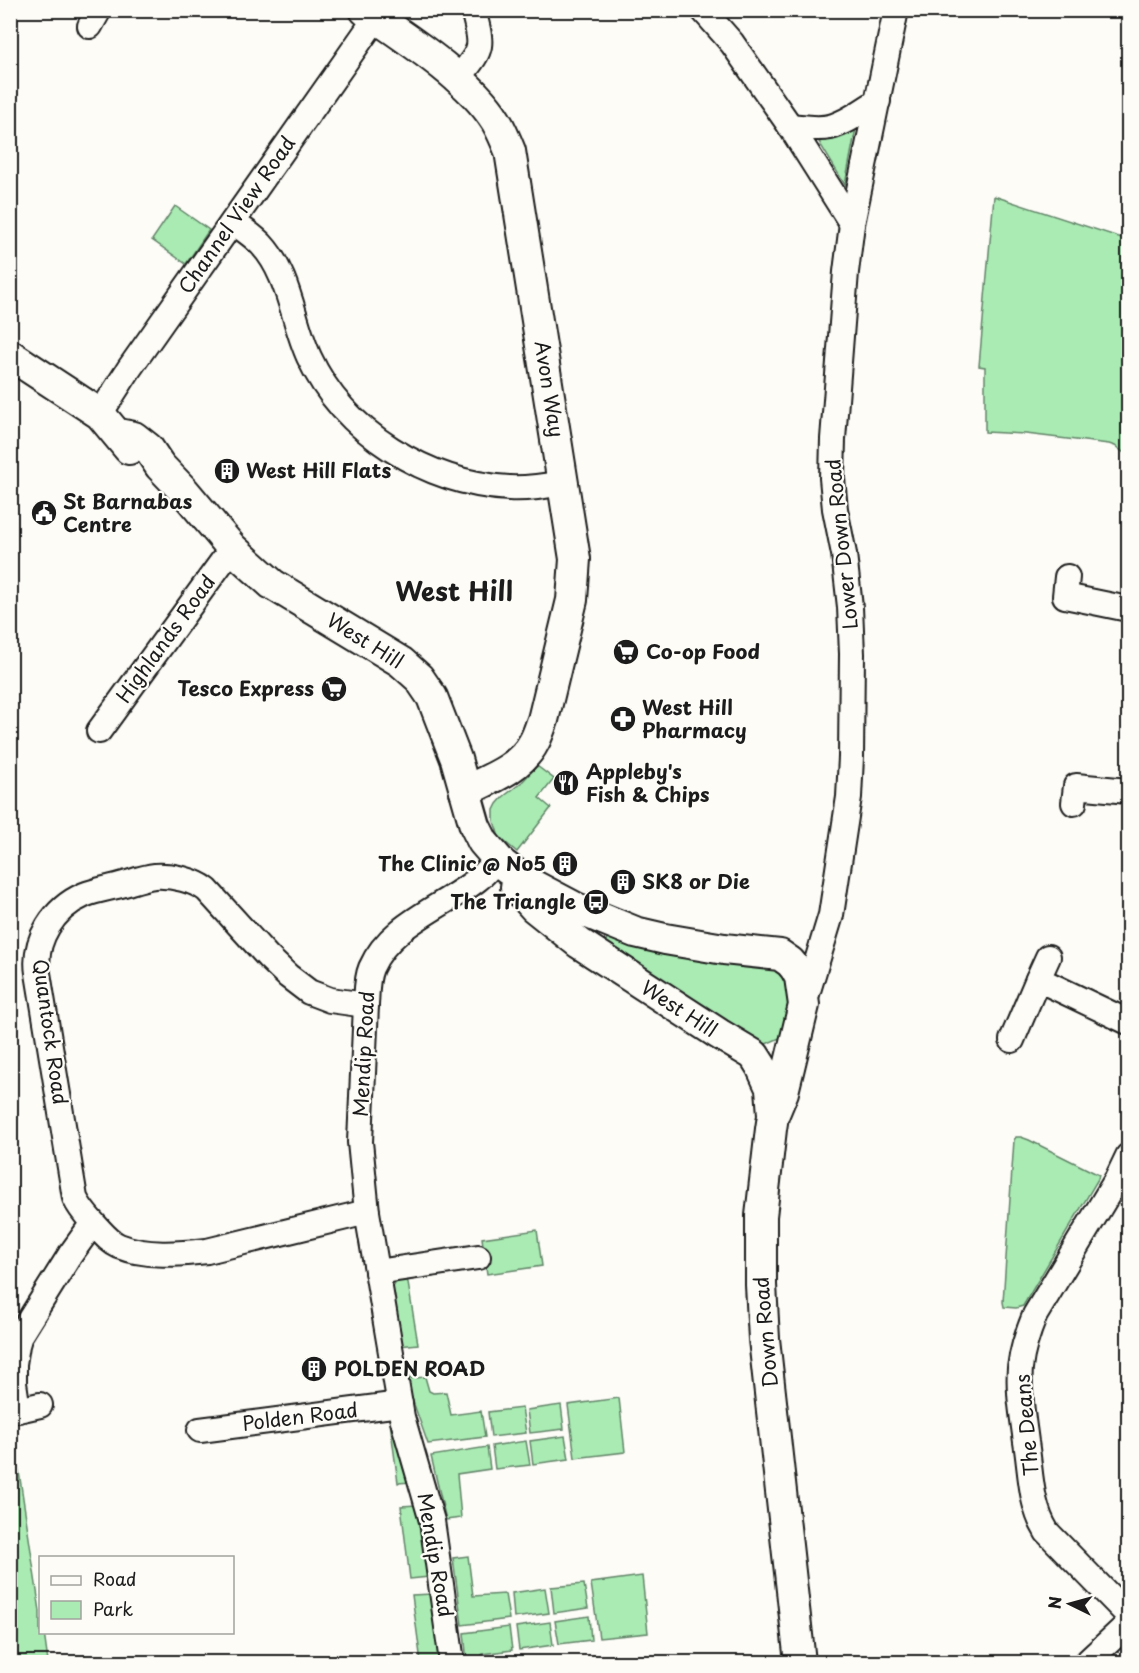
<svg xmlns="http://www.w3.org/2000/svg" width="1139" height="1673" font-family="'Playpen Sans',sans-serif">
<rect width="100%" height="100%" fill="#fdfcf7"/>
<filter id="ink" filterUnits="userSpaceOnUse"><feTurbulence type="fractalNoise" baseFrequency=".0167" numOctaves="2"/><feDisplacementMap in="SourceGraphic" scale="12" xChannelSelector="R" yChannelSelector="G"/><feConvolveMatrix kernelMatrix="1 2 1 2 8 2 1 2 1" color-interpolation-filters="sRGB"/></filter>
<g filter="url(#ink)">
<g fill="#a9ebb3" stroke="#628468" stroke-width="1.5">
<polygon points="856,128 845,185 819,142"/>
<polygon points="994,196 1128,240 1128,456 1115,446 1109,444 1026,434 985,432 985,367 979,366"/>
<polygon points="175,206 209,230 186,264 152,240"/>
<polygon points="537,766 554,779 539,798 551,808 517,852 499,837 494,821 494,810 497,804 503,797 522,782"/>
<polygon points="609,933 771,963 793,986 782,1037 766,1044 757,1044 604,945"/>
<polygon points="1016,1137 1021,1137 1029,1140 1099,1175 1098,1179 1023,1306 1016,1308 1004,1307 1003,1302 1014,1140"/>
<polygon points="537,1230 542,1266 487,1274 482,1238"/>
<path d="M407,1277L418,1344L399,1346L391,1293C394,1282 398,1280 407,1277Z"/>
<polygon points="425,1377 429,1391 433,1393 446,1392 451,1415 481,1411 485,1437 428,1444 405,1379"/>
<polygon points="619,1398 625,1452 575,1458 568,1405"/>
<polygon points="561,1405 564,1429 530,1433 527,1410"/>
<polygon points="522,1408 526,1433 491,1437 488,1412"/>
<polygon points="10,1412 40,1611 40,1632 44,1633 48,1662 11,1662"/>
<polygon points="390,1422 393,1424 411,1482 398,1483"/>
<polygon points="565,1436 569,1459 533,1464 530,1441"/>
<polygon points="526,1441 530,1465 495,1469 492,1446"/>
<polygon points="487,1447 490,1469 457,1474 461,1518 446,1520 431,1456"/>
<polygon points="417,1505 429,1577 410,1579 401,1506"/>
<polygon points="468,1556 473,1596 505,1594 509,1619 462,1625 453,1558"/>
<polygon points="642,1576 648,1633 599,1638 591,1583"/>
<polygon points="584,1584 588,1608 554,1613 551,1587"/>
<polygon points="545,1588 549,1613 514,1618 512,1593"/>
<polygon points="432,1594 440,1659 438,1662 421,1662 412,1595"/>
<polygon points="589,1616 591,1640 559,1644 555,1621"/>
<polygon points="550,1622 553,1645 519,1650 516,1627"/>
<polygon points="509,1627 512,1650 482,1654 482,1662 467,1662 464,1633"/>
</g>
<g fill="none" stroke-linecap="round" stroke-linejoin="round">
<g stroke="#1c1c1c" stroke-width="28">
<g id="minor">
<polyline points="703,10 732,43 790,126 852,224"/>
<polyline points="90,26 99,10"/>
<path d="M458,79C482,48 484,50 473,10"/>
<path d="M790,126C803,127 817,130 830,127C847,123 863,110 878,101"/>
<path d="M233,222C243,229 253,236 261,244C290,275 292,320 309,357C344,433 427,483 509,488C528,489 546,486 564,483"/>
<polyline points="100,414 129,369 376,18"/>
<polyline points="1067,577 1065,596 1128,609"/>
<polyline points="99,731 232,548"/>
<polyline points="1074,803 1076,786 1128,791"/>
<polyline points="1038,979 1048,957"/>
<polyline points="804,1004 831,915 849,797 851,757 852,654 850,607 844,554 835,509 832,478 833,439 846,272 852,224 896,10"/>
<path d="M366,1005L330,1000L309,992L288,976L268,957L207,890C194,880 172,875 155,876C145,877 134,881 124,884C111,888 96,890 84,895C54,908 33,940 38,973L75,1198C80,1209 87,1216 94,1224C102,1232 109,1242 119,1246C146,1257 179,1254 207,1251L367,1212"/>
<polyline points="1012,1040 1038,979 1128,1022"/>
<path d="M1128,1156L1117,1179L1035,1315C1028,1332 1022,1349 1020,1368C1018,1393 1023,1418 1026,1442C1031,1472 1030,1505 1047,1532L1128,1615"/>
<polyline points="377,1272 478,1257"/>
<polyline points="40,1405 18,1410 14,1383 14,1364 17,1345 20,1335 70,1255 93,1223"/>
<polyline points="200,1430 400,1404"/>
<path d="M452,1662L432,1521L402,1417L367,1212L360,1142L366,1005C367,993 366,980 371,968C390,924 442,908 478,879C485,874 491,866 497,859"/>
<polyline points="1087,1662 1128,1624"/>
</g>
</g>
<g stroke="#1c1c1c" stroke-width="34">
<g id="tertiary">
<path d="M365,10C406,38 471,80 496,121C502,131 506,141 510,151L575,559L572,600L543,720C540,727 538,735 534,742C521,768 490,779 465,791"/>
<polyline points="10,355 100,414 129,449"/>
<polyline points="118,434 134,437 148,448 160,466 184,491 232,548 272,584 401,662 419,678 432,697 456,759 475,826 483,842 502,864 525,881 576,908 635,932 665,939 724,949 780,955 790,962 795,968 800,977 804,1005 783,1092 773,1116 771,1129 761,1216 761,1285 764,1339 800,1662"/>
<polyline points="516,887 534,907 579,943 719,1034 754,1055 761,1066 771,1088 773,1115"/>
</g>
</g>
<use href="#minor" stroke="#fdfcf7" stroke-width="24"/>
<use href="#tertiary" stroke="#fdfcf7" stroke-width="30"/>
</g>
</g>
<defs>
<g id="building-disc" transform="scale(1.35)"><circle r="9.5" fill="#1c1c1c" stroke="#fdfcf7"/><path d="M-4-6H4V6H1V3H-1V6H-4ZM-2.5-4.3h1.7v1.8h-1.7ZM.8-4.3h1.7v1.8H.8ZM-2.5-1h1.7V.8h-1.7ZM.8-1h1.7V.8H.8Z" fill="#fff"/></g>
<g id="civic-disc" transform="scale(1.35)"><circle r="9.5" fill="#1c1c1c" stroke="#fdfcf7"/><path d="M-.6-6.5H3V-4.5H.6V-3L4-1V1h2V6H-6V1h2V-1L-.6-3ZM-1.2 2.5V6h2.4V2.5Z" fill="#fff"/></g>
<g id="supermarket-disc" transform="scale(1.35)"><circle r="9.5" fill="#1c1c1c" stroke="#fdfcf7"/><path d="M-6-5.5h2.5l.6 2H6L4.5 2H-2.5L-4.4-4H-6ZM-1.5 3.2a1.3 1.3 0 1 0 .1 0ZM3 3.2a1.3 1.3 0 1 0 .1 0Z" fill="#fff"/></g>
<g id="pharmacy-disc" transform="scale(1.35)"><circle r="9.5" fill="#1c1c1c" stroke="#fdfcf7"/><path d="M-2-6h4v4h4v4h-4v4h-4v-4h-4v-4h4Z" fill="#fff"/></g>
<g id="restaurant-disc" transform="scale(1.35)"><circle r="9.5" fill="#1c1c1c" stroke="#fdfcf7"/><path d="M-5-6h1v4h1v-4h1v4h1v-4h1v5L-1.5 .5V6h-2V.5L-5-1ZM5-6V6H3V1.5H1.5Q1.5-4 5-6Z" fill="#fff"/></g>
<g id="bus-disc" transform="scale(1.35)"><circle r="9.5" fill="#1c1c1c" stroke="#fdfcf7"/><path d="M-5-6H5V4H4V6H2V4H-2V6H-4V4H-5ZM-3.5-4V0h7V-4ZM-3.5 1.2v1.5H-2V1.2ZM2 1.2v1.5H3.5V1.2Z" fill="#fff"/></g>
</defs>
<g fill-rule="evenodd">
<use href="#building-disc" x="227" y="471"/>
<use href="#civic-disc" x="44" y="513"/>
<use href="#supermarket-disc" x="626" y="652"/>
<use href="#supermarket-disc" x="334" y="689"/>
<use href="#pharmacy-disc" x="623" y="719"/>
<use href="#restaurant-disc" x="566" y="783"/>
<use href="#building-disc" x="565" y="864"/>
<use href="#building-disc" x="623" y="882"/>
<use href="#bus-disc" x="596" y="902"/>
<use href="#building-disc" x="314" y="1369"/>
</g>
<g text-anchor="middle" stroke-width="4.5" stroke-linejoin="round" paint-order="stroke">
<g font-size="20" fill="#1c1c1c" stroke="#fdfcf7">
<text transform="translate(237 215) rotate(-55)" y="7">Channel View Road</text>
<text transform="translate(549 389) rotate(81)" y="7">Avon Way</text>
<text transform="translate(842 544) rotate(-96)" y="7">Lower Down Road</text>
<text transform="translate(166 639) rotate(-54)" y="7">Highlands Road</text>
<text transform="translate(365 641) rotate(32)" y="7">West Hill</text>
<text transform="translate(679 1009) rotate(33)" y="7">West Hill</text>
<text transform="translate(50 1032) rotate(82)" y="7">Quantock Road</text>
<text transform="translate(364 1054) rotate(-87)" y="7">Mendip Road</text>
<text transform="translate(766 1332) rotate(-95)" y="7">Down Road</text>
<text transform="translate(300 1417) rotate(-7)" y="7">Polden Road</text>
<text transform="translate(1027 1425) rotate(-95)" y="7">The Deans</text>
<text transform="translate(435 1555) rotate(80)" y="7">Mendip Road</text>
</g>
<g font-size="20" font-weight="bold" fill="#1c1c1c" stroke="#fdfcf7" text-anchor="start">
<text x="246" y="478">West Hill Flats</text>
<text x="63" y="509">St Barnabas<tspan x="63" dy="23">Centre</tspan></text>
<text x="646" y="659">Co-op Food</text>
<text x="314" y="696" text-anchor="end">Tesco Express</text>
<text x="642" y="715">West Hill<tspan x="642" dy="23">Pharmacy</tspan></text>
<text x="586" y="779">Appleby's<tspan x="586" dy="23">Fish &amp; Chips</tspan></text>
<text x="546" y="871" text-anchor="end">The Clinic @ No5</text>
<text x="642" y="889">SK8 or Die</text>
<text x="576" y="909" text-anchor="end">The Triangle</text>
<text x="334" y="1376">POLDEN ROAD</text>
</g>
<g font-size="26" font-weight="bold" fill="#1c1c1c" stroke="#fdfcf7">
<text x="454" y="601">West Hill</text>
</g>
</g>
<rect width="1139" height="1673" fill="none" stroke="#fdfcf7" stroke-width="36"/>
<rect x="18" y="18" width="1103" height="1637" fill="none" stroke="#1c1c1c" stroke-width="2" filter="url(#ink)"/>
<rect x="39" y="1556" width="195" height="78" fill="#fdfcf7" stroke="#a3a29f" stroke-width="1.5"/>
<rect x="51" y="1576" width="30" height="9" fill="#fdfcf7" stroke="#a3a29f" stroke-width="1.5"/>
<text x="93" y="1586" font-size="18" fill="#1c1c1c">Road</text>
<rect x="51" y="1601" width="30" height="18" fill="#a9ebb3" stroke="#a3a29f" stroke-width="1.5"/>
<text x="93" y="1616" font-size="18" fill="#1c1c1c">Park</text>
<g transform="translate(1070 1604) rotate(275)" stroke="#fdfcf7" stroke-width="4.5" paint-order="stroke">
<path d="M0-4.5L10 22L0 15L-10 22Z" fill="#1c1c1c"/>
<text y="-9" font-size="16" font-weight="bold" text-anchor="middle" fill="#1c1c1c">N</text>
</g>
</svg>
